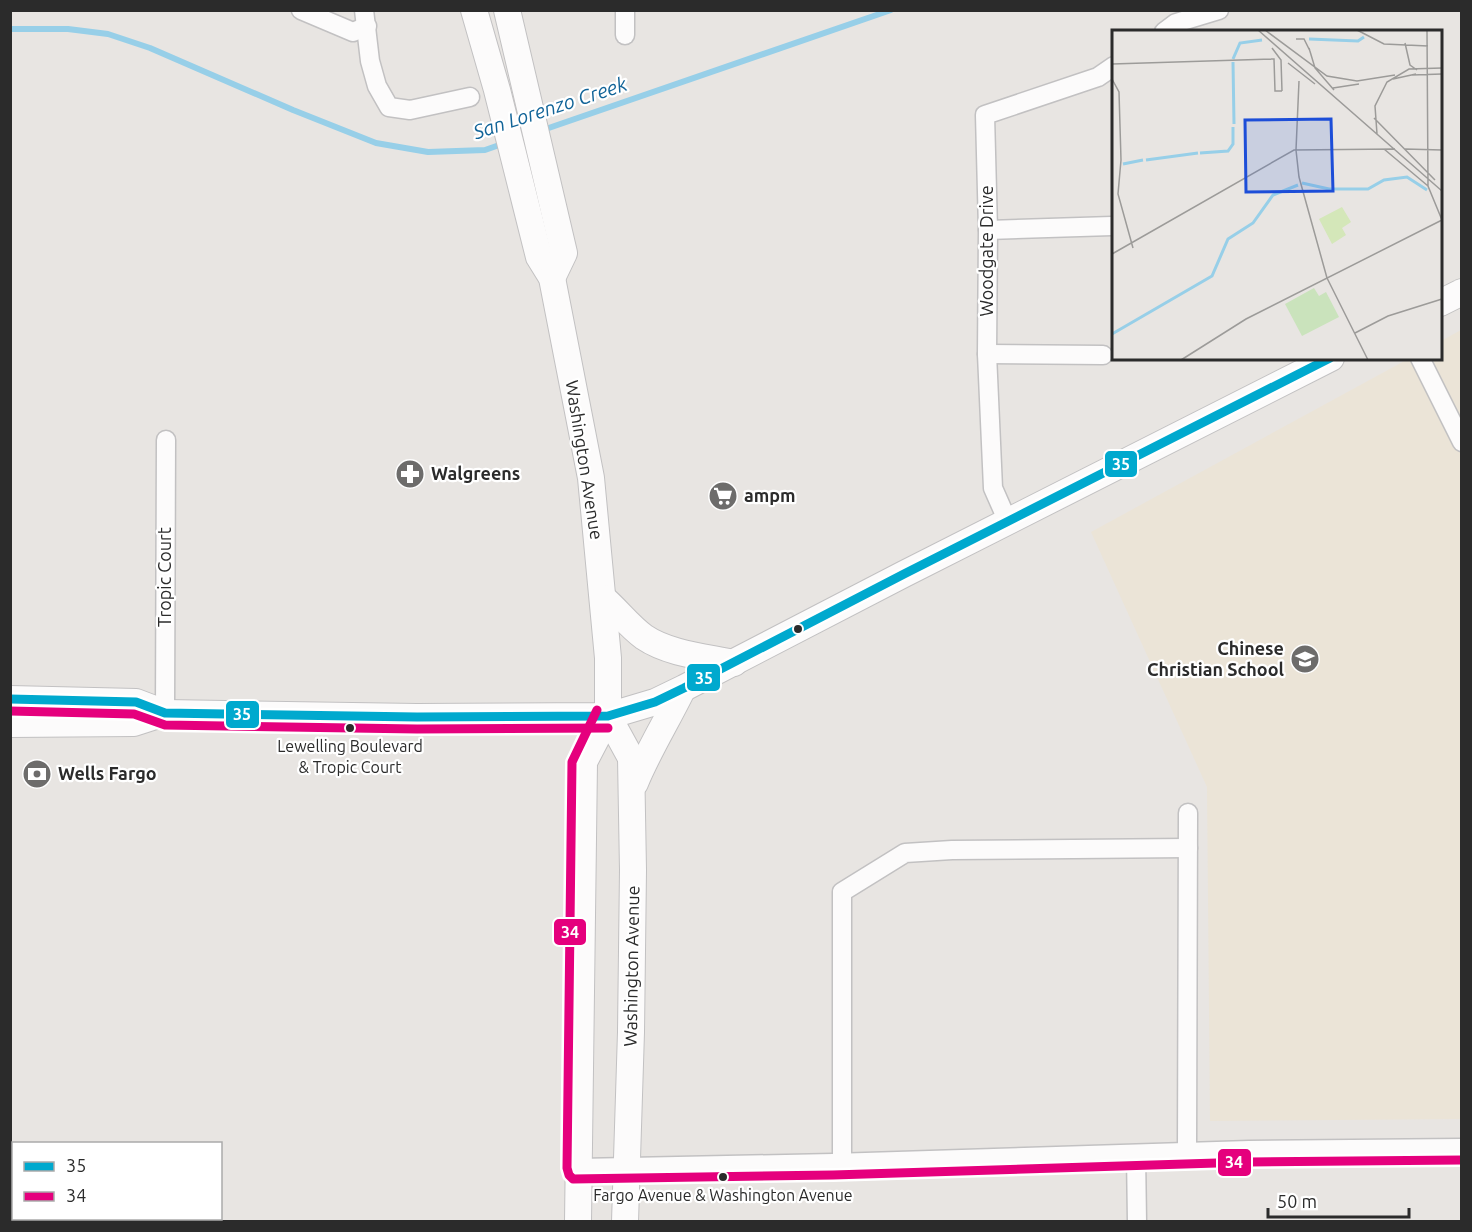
<svg xmlns="http://www.w3.org/2000/svg" width="1472" height="1232" font-family="Ubuntu,sans-serif">
<rect width="100%" height="100%" fill="#e8e5e2"/>
<polygon fill="#ebe4d7" points="1461,330 1461,1119 1210,1121 1207,787 1091,532 1408,359 1440,358 1441,341"/>
<g fill="none" stroke-linecap="round" stroke-linejoin="round">
<g stroke="#97cfe8" stroke-width="6">
<polyline points="10,29 68,29 108,34 150,48 293,110 376,143 428,152 485,150 505,143"/>
<polyline points="540,131 891,10"/>
</g>
<g stroke="#c2c1c2" stroke-width="21">
<g id="street">
<polyline points="301,10 353,32 367,26"/>
<polyline points="364,10 370,61 377,86 389,107 410,110 470,97"/>
<polyline points="1164,32 1176,23 1219,10"/>
<polyline points="625,35 625,10"/>
<polyline points="988,230 1112,226"/>
<polyline points="987,354 1103,355"/>
<polyline points="1420,358 1462,442"/>
<polyline points="1008,522 993,488 987,354 988,230 985,115 1098,77 1114,66"/>
<polyline points="165,713 166,440"/>
<polyline points="1187,1152 1188,813"/>
<polyline points="1136,1154 1137,1222"/>
<polyline points="842,1163 842,892 905,853 952,850 1188,848"/>
<polyline points="579,1168 833,1163 1249,1150 1462,1148"/>
</g>
</g>
<g stroke="#c2c1c2" stroke-width="28">
<g id="secondary">
<polyline points="474,10 497,90 539,257 552,278 591,478 608,658 608,716 631,758 633,870 631,1032 625,1222"/>
<polyline points="507,10 564,253 552,278"/>
<polyline points="1440,303 1462,292"/>
<path d="M603,598C617,610 629,626 644,637C669,654 706,657 734,663"/>
<polyline points="10,699 136,702 165,713"/>
<polyline points="10,724 134,723 165,713 417,717 608,716 655,702 684,688 904,574 1331,358"/>
<path d="M635,783C648,751 667,721 682,690"/>
<polyline points="578,1222 584,762 608,716"/>
</g>
</g>
<use href="#street" stroke="#fcfbfb" stroke-width="18"/>
<use href="#secondary" stroke="#fcfbfb" stroke-width="26"/>
<g stroke="#fff" stroke-width="14">
<polyline id="bus-1" points="10,699 136,702 165,713 417,717 608,716 655,702 684,688 904,574 1330,358"/>
</g>
<g stroke="#fff" stroke-width="14">
<g id="bus-2">
<polyline points="597,710 572,762 567,1168 569,1175 573,1179 833,1175 1249,1162 1462,1160"/>
<polyline points="10,711 134,714 165,725 417,729 608,728"/>
</g>
</g>
<use href="#bus-1" stroke="#00a9ce" stroke-width="9"/>
<use href="#bus-2" stroke="#e5007d" stroke-width="9"/>
</g>
<defs>
<g id="pharmacy-disc" transform="scale(1.5)"><circle r="9.5" fill="#6d6c6b" stroke="#fff"/><path d="M-2-6h4v4h4v4h-4v4h-4v-4h-4v-4h4Z" fill="#fff"/></g>
<g id="supermarket-disc" transform="scale(1.5)"><circle r="9.5" fill="#6d6c6b" stroke="#fff"/><path d="M-6-5.5h2.5l.6 2H6L4.5 2H-2.5L-4.4-4H-6ZM-1.5 3.2a1.3 1.3 0 1 0 .1 0ZM3 3.2a1.3 1.3 0 1 0 .1 0Z" fill="#fff"/></g>
<g id="school-disc" transform="scale(1.5)"><circle r="9.5" fill="#6d6c6b" stroke="#fff"/><path d="M0-5L7-2L0 1L-7-2ZM-4 1L0 2.5L4 1V4Q0 6-4 4Z" fill="#fff"/></g>
<g id="bank-disc" transform="scale(1.5)"><circle r="9.5" fill="#6d6c6b" stroke="#fff"/><path d="M-6-4H6V4H-6ZM0-2.3a2.3 2.3 0 1 0 0 4.6a2.3 2.3 0 1 0 0-4.6Z" fill="#fff"/></g>
</defs>
<g fill-rule="evenodd">
<use href="#pharmacy-disc" x="410" y="474"/>
<use href="#supermarket-disc" x="723" y="496"/>
<use href="#school-disc" x="1305" y="659"/>
<use href="#bank-disc" x="37" y="774"/>
</g>
<g fill="#2b2b2b" stroke="#fff" stroke-width="2">
<circle cx="798" cy="629" r="5"/>
<circle cx="350" cy="728" r="5"/>
<circle cx="723" cy="1177" r="5"/>
</g>
<g text-anchor="middle" stroke-width="4.5" stroke-linejoin="round" paint-order="stroke">
<g font-size="16" fill="#2b2b2b" stroke="#fff">
<text x="350" y="752">Lewelling Boulevard<tspan x="350" dy="21">&amp; Tropic Court</tspan></text>
<text x="723" y="1201">Fargo Avenue &amp; Washington Avenue</text>
</g>
<g font-size="18" fill="#2b2b2b" stroke="#fff">
<text transform="translate(987 251) rotate(-90)" y="6">Woodgate Drive</text>
<text transform="translate(584 460) rotate(81)" y="6">Washington Avenue</text>
<text transform="translate(165 577) rotate(-90)" y="6">Tropic Court</text>
<text transform="translate(632 966) rotate(-89)" y="6">Washington Avenue</text>
</g>
<g font-size="18" font-weight="bold" fill="#2b2b2b" stroke="#fff" text-anchor="start">
<text x="431" y="480">Walgreens</text>
<text x="744" y="502">ampm</text>
<text x="1284" y="655" text-anchor="end">Chinese<tspan x="1284" dy="21">Christian School</tspan></text>
<text x="58" y="780">Wells Fargo</text>
</g>
<g font-size="20" font-style="italic" fill="#126498" stroke="#fff">
<text transform="translate(550 108) rotate(-18)" y="7">San Lorenzo Creek</text>
</g>
</g>
<g transform="translate(1112 30)">
<rect width="330" height="330" fill="#e8e5e2"/>
<path d="M202,258L207,266L214,262L227,287L190,306L173,274Z" fill="#cae3bc"/>
<path d="M230,177L239,192L230,198L234,205L220,214L207,189Z" fill="#d4e7b9"/>
<path fill="none" stroke="#97cfe8" stroke-width="3" d="M197,9L246,11L252,7M121,29L128,13L150,10M121,32L122,94M88,123L116,121L121,114V97M34,130L86,123M11,134L31,130M190,153L217,159H256L272,150L295,147L315,160M0,304L100,246L116,209L141,193L161,165L186,155"/>
<path fill="none" stroke="#9c9b99" stroke-width="1.5" d="M146,0L330,161M153,0L215,46L245,51L283,45M245,0L272,14L316,16M315,0L316,156L330,190M184,9H192L198,21M293,13L298,35L305,40M160,18L169,30L170,61M197,18L203,38L222,60M176,33L203,54M0,34L162,29L163,61H170M300,45L330,44M0,49L7,62L9,130L6,164L21,218M281,49L304,44M187,51L184,120L187,147L215,248M221,58L247,54M262,88L323,150M265,104L263,76L275,52L297,39L330,38M272,119L316,156M293,119L330,120M0,224L182,120L283,119M215,248L256,330M243,303L276,286L330,269M69,330L134,289L330,190"/>
<path fill="#1d4ed8" fill-opacity="0.15" stroke="#1d4ed8" stroke-width="3" d="M219,89L221,161L134,162L133,90Z"/>
<rect width="330" height="330" fill="none" stroke="#2b2b2b" stroke-width="3"/>
</g>
<g stroke="#fff" stroke-width="2">
<rect x="1104" y="450" width="34" height="28" rx="6" fill="#00a9ce"/>
<rect x="686" y="663" width="35" height="29" rx="6" fill="#00a9ce"/>
<rect x="225" y="700" width="35" height="29" rx="6" fill="#00a9ce"/>
<rect x="553" y="918" width="34" height="28" rx="6" fill="#e5007d"/>
<rect x="1217" y="1148" width="35" height="29" rx="6" fill="#e5007d"/>
</g>
<g font-size="16" text-anchor="middle" font-weight="bold" fill="#fff">
<text x="1121" y="470">35</text>
<text x="704" y="684">35</text>
<text x="242" y="720">35</text>
<text x="570" y="938">34</text>
<text x="1234" y="1168">34</text>
</g>
<rect width="1472" height="1232" fill="none" stroke="#2b2b2b" stroke-width="24"/>
<rect x="12" y="1142" width="210" height="78" fill="#ffffff" stroke="#aaaaaa" stroke-width="1.5"/>
<rect x="24" y="1162" width="30" height="9" fill="#00a9ce" stroke="#aaaaaa" stroke-width="1.5"/>
<text x="66" y="1172" font-size="18" fill="#2b2b2b">35</text>
<rect x="24" y="1192" width="30" height="9" fill="#e5007d" stroke="#aaaaaa" stroke-width="1.5"/>
<text x="66" y="1202" font-size="18" fill="#2b2b2b">34</text>
<path d="M1268 1208v9h141v-9" fill="none" stroke="#2b2b2b" stroke-width="3"/>
<text x="1277" y="1208" font-size="18" fill="#2b2b2b" stroke="#ffffff" stroke-width="4.5" paint-order="stroke">50 m</text>
</svg>
